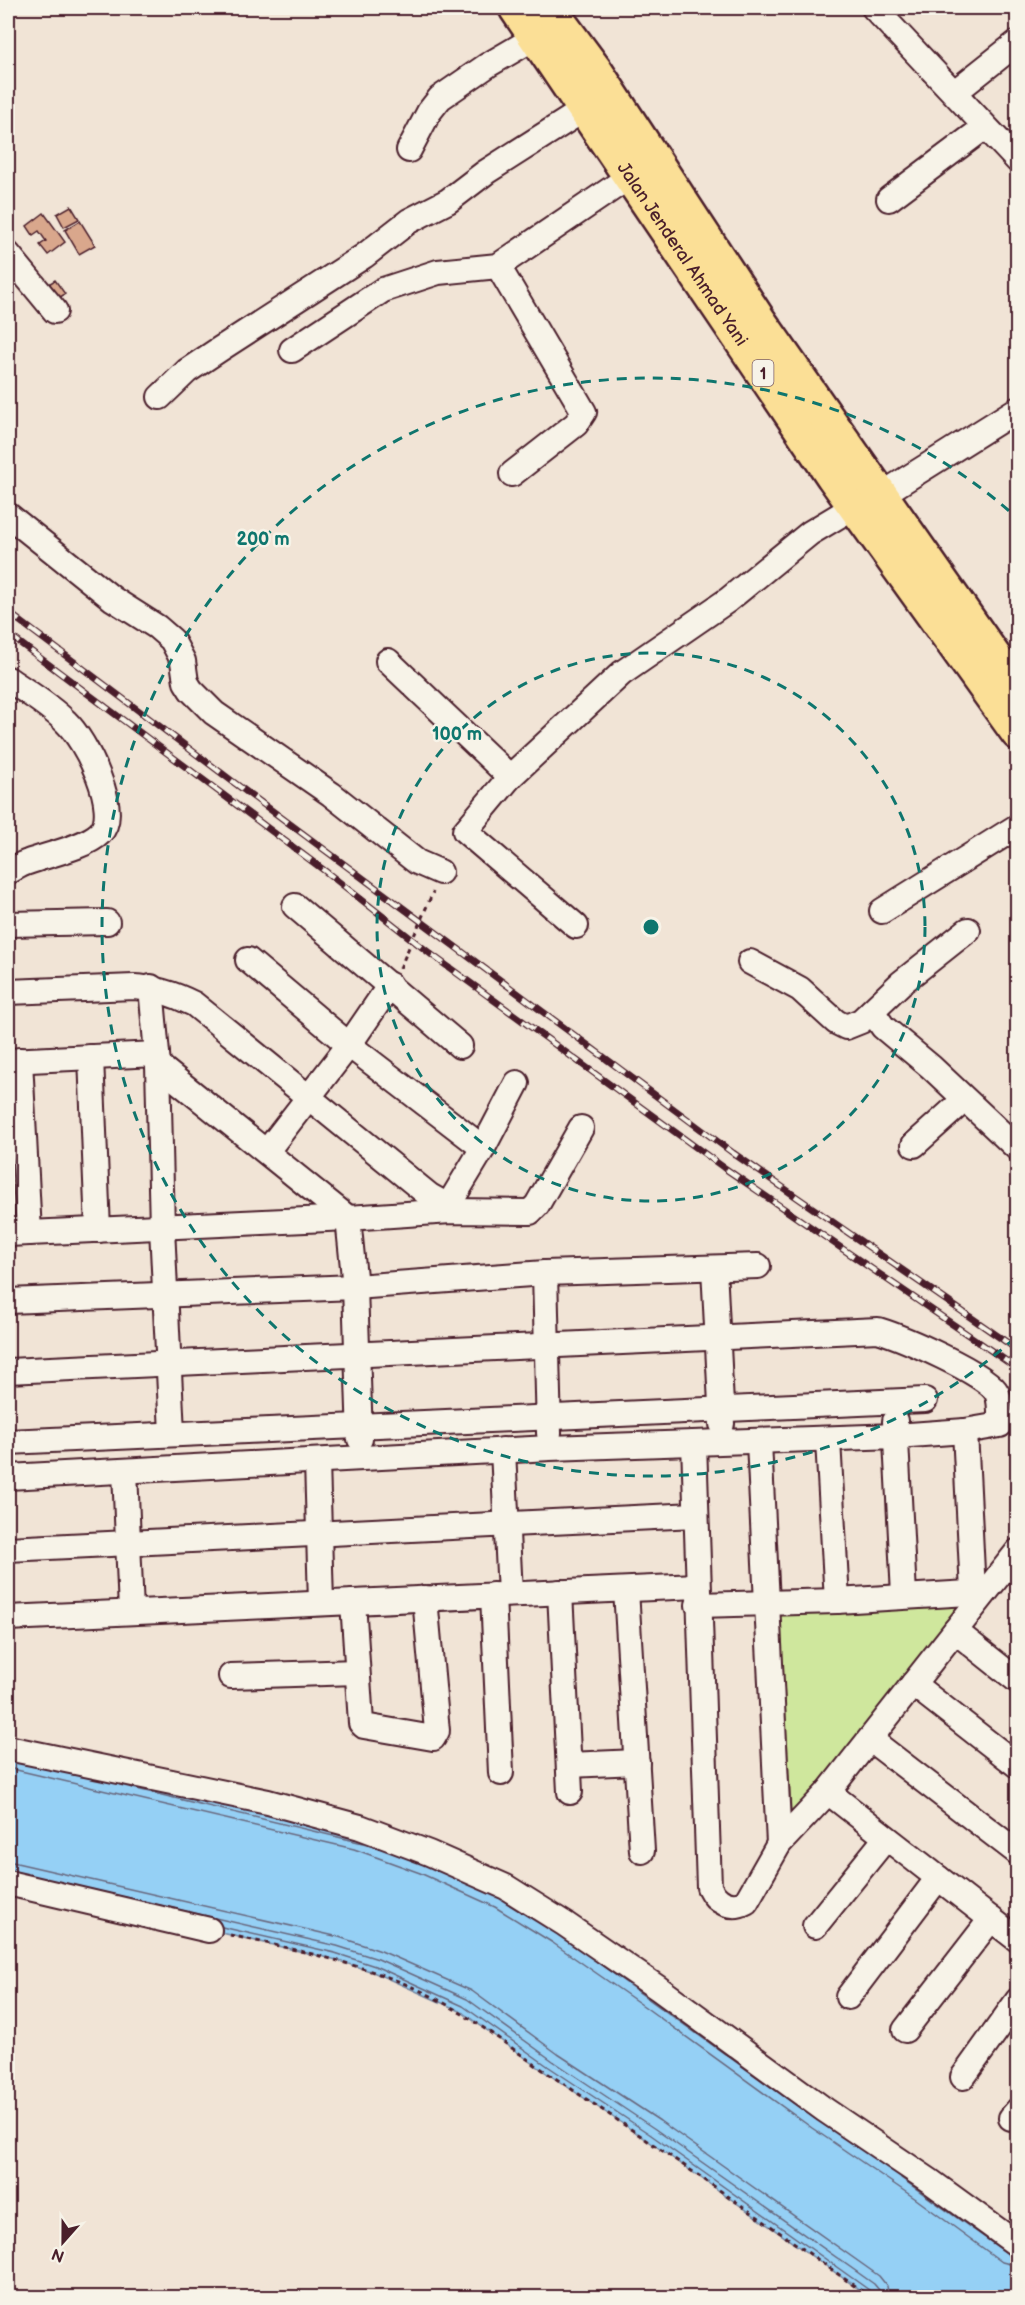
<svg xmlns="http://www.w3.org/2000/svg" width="1025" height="2305" font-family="'Balsamiq Sans',sans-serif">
<rect width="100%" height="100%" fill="#f1e4d6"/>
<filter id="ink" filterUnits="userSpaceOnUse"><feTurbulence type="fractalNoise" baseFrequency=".0167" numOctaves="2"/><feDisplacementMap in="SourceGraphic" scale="12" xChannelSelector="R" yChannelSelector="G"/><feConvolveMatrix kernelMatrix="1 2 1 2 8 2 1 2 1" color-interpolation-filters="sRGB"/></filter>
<g filter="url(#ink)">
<polygon fill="#cfe79d" stroke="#8c8364" stroke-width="1.5" points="963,1604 792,1830 780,1614"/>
<polygon fill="#95d0f5" stroke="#7789a4" stroke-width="1.5" points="8,1745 360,1827 473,1873 1018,2245 1017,2297 870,2297 647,2140 545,2072 460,2011 373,1972 333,1959 8,1883"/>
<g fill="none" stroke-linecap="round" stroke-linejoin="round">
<g stroke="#68667c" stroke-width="1.5">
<polyline points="8,1768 354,1849 420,1873 495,1907 553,1943 645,2007 812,2128 916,2199 1002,2262 1018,2266"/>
<polyline points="120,1785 367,1844"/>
<polyline points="8,1861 339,1937 381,1951 472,1991 558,2054 660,2121 879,2276 887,2286 889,2298"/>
<polyline points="8,1870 337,1946 378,1959 467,1999 553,2061 655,2129 874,2284 879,2290 880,2298"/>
<polyline points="222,1927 335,1953 375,1966 463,2006 549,2067 651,2135 869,2290 872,2298"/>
<polyline points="597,1962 814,2118"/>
<polyline points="901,2178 1009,2255"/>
</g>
</g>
<g fill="#d9a78c" stroke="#4a1f2b" stroke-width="1.5">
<polygon points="71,206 79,219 64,227 57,214"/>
<polygon points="44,213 65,242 48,255 40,245 46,241 39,231 33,235 27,226"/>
<polygon points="80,221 95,245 79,254 65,230"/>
<polygon points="55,280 65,294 54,301 44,287"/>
</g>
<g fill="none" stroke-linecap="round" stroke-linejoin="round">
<g stroke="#4a1f2b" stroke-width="28">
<g id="minor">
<polyline points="874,8 1018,161"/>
<polyline points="955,92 1018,42"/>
<polyline points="409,150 429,112 440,98 488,65 536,37"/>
<polyline points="889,199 985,127"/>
<polyline points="8,254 55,311"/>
<polyline points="498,266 584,412 576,424 512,474"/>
<polyline points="292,350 383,290 438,272 498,266 629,177"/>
<polyline points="160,397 187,371 220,349 364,256 409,221 448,201 486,172 585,109"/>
<polyline points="8,515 113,599 157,627 172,640 183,661 186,682 191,690 214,713 331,794 417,862 440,872"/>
<polyline points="388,661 510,777"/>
<path d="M8,679C27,692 49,705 66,722C85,740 122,811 100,833C86,847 47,855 28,862C21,864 14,869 8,872"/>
<polyline points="295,906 460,1046"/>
<polyline points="882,911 1018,826"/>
<polyline points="8,924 107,922"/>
<polyline points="576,926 465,831 510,777 622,673 728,600 810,533 855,506 881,495 1018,409"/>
<polyline points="248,960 349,1045 483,1148"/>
<polyline points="750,962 800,989 836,1022 846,1027 861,1021 901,983 968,930"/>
<polyline points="151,987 158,1065 162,1228 172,1433"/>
<path d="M8,992L134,987C156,988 174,994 194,1004L430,1196L448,1206L451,1211"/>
<polyline points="872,1011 883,1027 931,1067 1018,1149"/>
<polyline points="91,1057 98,1230"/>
<polyline points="20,1060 29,1233"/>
<polyline points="8,1061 157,1054"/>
<polyline points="158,1065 348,1218 355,1287 360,1439"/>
<polyline points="914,1145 964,1100"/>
<polyline points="267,1151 349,1045 390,985"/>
<polyline points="448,1206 483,1148 517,1083"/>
<polyline points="8,1234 348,1218 451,1211 530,1212 537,1205 581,1128"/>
<polyline points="714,1268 722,1424"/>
<polyline points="545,1273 549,1433"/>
<polyline points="8,1301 355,1287 545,1273 758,1266"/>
<path d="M8,1371L878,1330C901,1337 987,1373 997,1393C1001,1402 1000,1415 1000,1425L965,1431L896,1436L550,1448L8,1477"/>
<polyline points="895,1421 904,1595"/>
<polyline points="965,1431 973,1592"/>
<polyline points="828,1440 837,1601"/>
<polyline points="8,1442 925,1400"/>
<polyline points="759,1442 779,1844"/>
<path d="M694,1443L709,1887C716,1902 731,1910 746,1902L779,1844L828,1792L1018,1551"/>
<polyline points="503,1450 510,1594"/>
<polyline points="317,1461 321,1603"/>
<polyline points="125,1471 131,1611"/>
<polyline points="8,1549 695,1515"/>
<polyline points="626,1590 642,1851"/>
<polyline points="560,1592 570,1792"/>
<polyline points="493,1595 501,1773"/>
<polyline points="353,1602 361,1723 364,1726 433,1738 437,1731 425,1598"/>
<polyline points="698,1605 837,1601 985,1592"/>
<polyline points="8,1618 697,1586"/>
<polyline points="955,1631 1018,1681"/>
<polyline points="231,1676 357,1672"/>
<polyline points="913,1684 1018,1766"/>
<polyline points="871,1740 1018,1853"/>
<polyline points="8,1748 268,1802 360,1827 429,1853 506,1887 565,1924 658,1988 825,2110 930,2181 1018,2245"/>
<polyline points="569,1765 637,1762"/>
<polyline points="828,1792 1018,1940"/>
<polyline points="8,1883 209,1930"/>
<polyline points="815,1926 886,1838"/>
<polyline points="848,1997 938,1878"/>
<polyline points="905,2030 991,1919"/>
<polyline points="963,2077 1018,2000"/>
<polyline points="1011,2118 1018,2110"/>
</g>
</g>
<g stroke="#4a1f2b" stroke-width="38">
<g id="highway">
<path id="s1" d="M516,8L833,476L1018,733"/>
<polyline points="549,8 595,70 760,322 1018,691"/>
</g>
</g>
<g stroke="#4a1f2b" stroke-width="3" stroke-dasharray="4.5 4.5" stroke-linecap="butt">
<polyline points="400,968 433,892"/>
<path d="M230,1935C296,1950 363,1963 425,1993C473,2016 513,2051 558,2080C664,2151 768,2223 871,2298"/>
</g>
<use href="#minor" stroke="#f7f3e8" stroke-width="24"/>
<use href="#highway" stroke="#fbdf96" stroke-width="33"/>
<g stroke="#4a1f2b" stroke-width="7">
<g id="rail">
<polyline points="8,612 236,784 733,1153 1018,1350"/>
<polyline points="8,634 325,871 432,955 723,1167 1018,1369"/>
</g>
</g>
<use href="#rail" stroke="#f7f3e8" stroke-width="4.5" stroke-dasharray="14" stroke-linecap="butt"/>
</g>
</g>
<g fill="none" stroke="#0f766e" stroke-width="3" stroke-dasharray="10 8">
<circle cx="651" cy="927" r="274"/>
<path d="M1015 1338A549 549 0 1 1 1015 516"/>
</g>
<g text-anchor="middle" stroke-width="5" stroke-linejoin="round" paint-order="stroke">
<rect fill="#f7f3e8" stroke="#7e5f64" stroke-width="1.5" x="752.5" y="360" width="21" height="26" rx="4.5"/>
<g font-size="16" font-weight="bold" fill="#4a1f2b">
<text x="763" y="379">1</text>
</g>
<g font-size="18" fill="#4a1f2b" stroke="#f7f3e8">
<text dy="6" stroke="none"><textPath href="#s1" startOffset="297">Jalan Jenderal Ahmad Yani</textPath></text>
</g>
</g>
<circle cx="651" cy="927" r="9" fill="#0f766e" stroke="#f7f3e8" stroke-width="3"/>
<g font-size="18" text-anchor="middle" font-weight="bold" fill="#0f766e" stroke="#f7f3e8" stroke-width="5" stroke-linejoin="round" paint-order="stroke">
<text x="263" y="545">200 m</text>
<text x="457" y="740">100 m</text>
</g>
<rect width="1025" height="2305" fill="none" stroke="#f7f3e8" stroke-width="30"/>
<rect x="15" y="15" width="995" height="2275" fill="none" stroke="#4a1f2b" stroke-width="2" filter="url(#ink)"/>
<g transform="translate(63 2242) rotate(201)" stroke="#f7f3e8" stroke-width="4.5" paint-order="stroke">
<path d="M0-4.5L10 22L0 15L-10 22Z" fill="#4a1f2b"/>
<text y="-9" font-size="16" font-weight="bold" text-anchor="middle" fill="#4a1f2b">N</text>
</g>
</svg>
